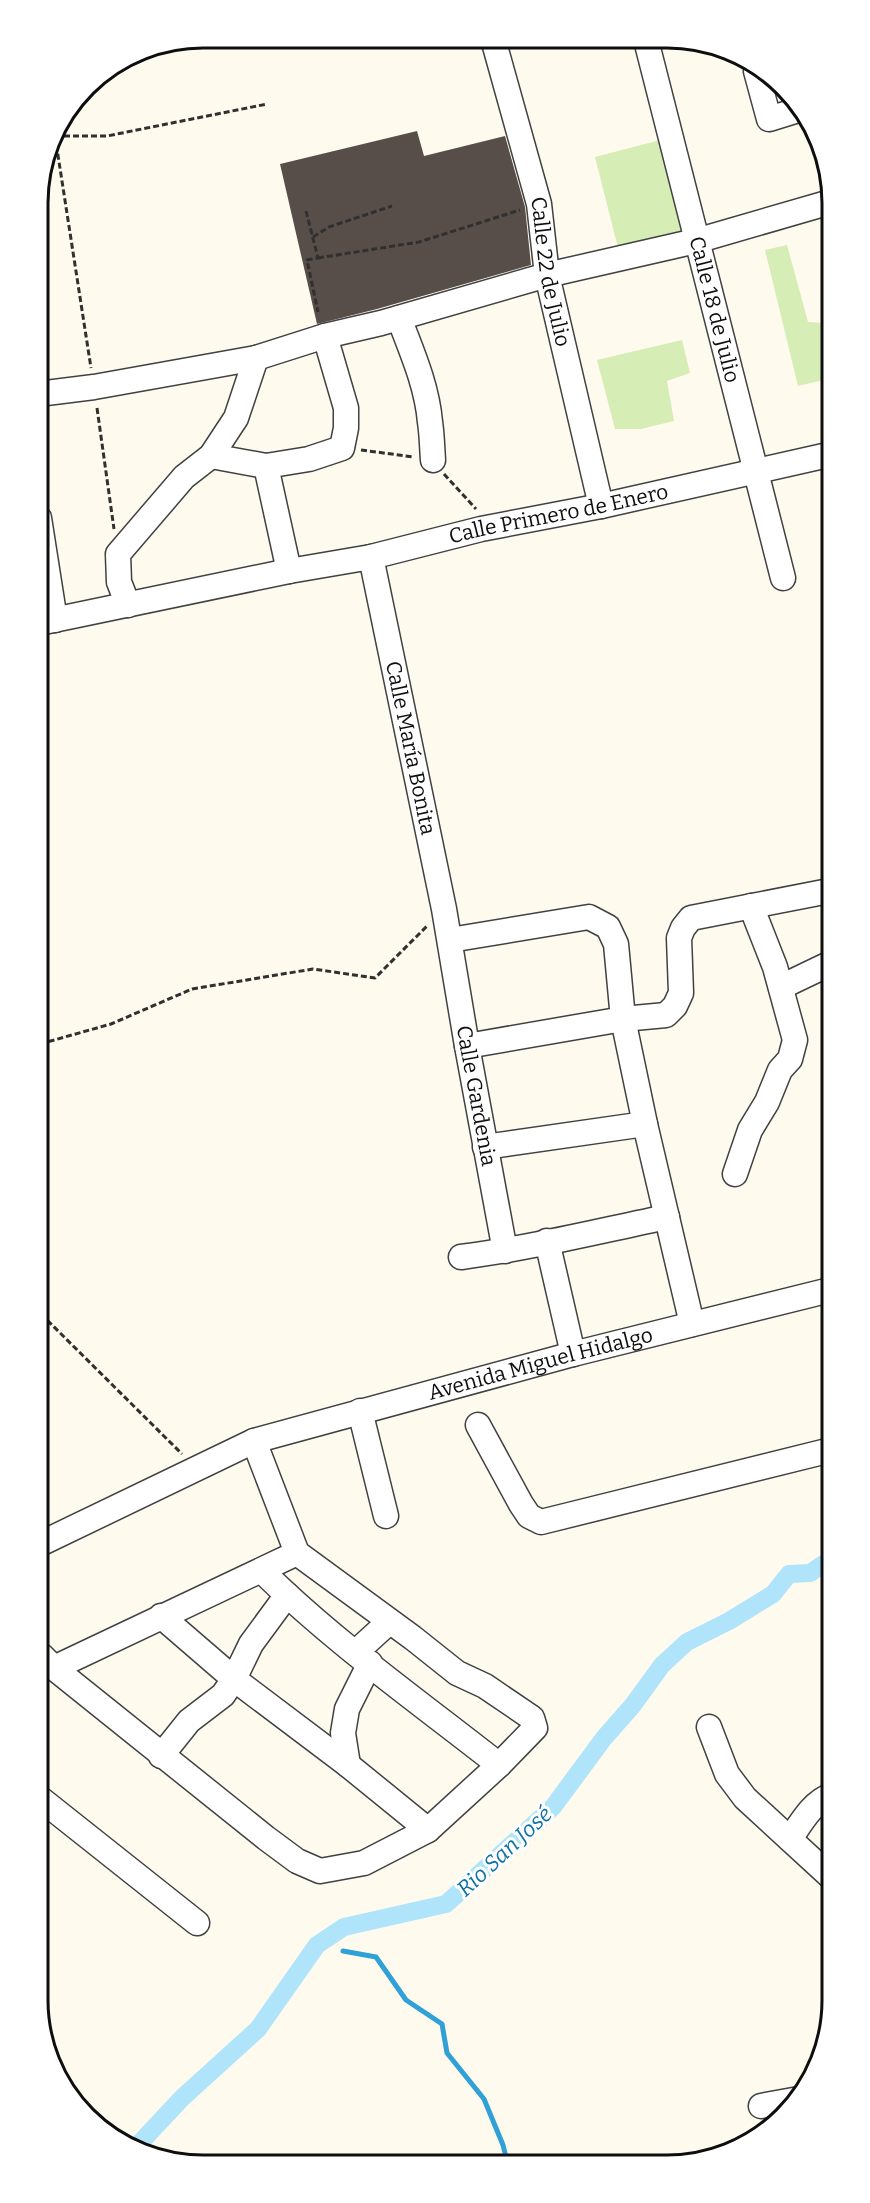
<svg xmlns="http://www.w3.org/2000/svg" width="870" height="2203" font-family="Bitter,serif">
<rect width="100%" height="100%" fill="#fffaee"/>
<g fill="#d6edb5">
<polygon points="668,138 689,230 619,252 595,157"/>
<polygon points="787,245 808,322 824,323 827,338 828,379 798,386 765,250"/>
<polygon points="682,340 690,373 667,381 674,421 641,429 615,429 597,360"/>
</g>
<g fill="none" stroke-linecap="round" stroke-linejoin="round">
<polyline stroke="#30a1d7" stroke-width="5" points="343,1951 376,1957 406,2000 442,2024 447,2053 484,2099 503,2145 507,2161"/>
<polyline stroke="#afe4fb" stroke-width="18" points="138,2145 182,2098 258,2029 317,1945 344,1927 446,1904 553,1807 604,1738 633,1705 662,1665 687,1642 729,1621 773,1594 789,1574 810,1573 831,1559"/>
</g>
<polygon fill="#574e49" points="417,131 424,156 505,136 525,207 531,265 377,309 317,324 280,164"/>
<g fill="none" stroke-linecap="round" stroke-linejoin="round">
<g stroke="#414141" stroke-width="27">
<g id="minor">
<path id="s1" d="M493,39L539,204L547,275L601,506"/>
<path id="s2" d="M646,40L783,578"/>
<polyline points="756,71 769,119 798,110"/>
<path d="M399,318C412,352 427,386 430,422C432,435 432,447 433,460"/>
<polyline points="38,394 94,387 256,358 325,336 381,323 547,275 696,241 827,203"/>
<polyline points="211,456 266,466 309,459 342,448 346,428 346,408 325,336"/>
<polyline points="266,466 289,571"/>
<polyline points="39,518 55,620"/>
<path id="s3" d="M371,557L444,909L467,1046L505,1251"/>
<polyline points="128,605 119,582 118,554 184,477 211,456 236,418 256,358"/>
<path id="s4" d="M39,623L289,571L371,557L481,529L601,506L828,455"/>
<polyline points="450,940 589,917 608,927 616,944 623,1019 645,1124 692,1324"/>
<polyline points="781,987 829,964"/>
<polyline points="467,1046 623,1019 666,1015 675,1006 681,993 679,938 683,928 691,918 829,891"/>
<polyline points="485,1147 645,1124"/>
<polyline points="735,1174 750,1130 767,1102 780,1070 790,1059 795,1040 775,967 751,906"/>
<polyline points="547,1241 573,1354"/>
<path d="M461,1257C530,1248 599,1231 667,1217"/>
<polyline points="360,1411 386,1516"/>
<polyline points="478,1425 521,1504 529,1516 541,1522 831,1450"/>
<path id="s5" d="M42,1543L254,1441L573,1354L830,1290"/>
<path d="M262,1571C334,1642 419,1702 499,1765"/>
<polyline points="161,1616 234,1679 348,1765 428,1830"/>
<polyline points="356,1652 389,1622"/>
<polyline points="42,1656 54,1668 266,1838 297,1861 320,1871 364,1863 428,1830 499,1765 535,1728 532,1718 485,1686 457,1673 413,1638 297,1553 254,1441"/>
<polyline points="54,1668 297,1553"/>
<polyline points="709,1727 727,1774 745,1798 832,1878"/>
<polyline points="161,1756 189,1721 223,1695 234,1679 251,1644 287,1595"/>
<polyline points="348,1765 343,1733 347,1709 370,1663"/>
<polyline points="42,1800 197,1923"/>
<path d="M790,1839C801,1823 812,1802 832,1795"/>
<polyline points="761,2106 799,2099"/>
</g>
</g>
<g stroke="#303030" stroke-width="3" stroke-dasharray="6 3" stroke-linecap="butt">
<polyline points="55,136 91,368"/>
<polyline points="55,136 107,136 267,104"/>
<polyline points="306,211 318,258 307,260 318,312"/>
<polyline points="313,237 329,227 392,206"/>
<polyline points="318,258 419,242 520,210"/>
<polyline points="97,408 114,529"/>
<polyline points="361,450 414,457"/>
<polyline points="444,474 476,509"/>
<polyline points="40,1044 111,1024 192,989 313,969 375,978 427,926"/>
<polyline points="41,1314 182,1454"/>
</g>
<use href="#minor" stroke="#fff" stroke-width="24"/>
</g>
<g text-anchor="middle" stroke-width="6" stroke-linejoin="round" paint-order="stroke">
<g font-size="21" fill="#0e0e0e" stroke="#fff">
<text dy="7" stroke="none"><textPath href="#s1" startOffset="240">Calle 22 de Julio</textPath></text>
<text dy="7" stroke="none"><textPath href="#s2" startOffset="278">Calle 18 de Julio</textPath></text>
<text dy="7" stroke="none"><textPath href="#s4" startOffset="531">Calle Primero de Enero</textPath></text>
<text dy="7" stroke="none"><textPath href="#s3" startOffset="195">Calle María Bonita</textPath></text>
<text dy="7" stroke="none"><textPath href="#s3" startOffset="549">Calle Gardenia</textPath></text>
<text dy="7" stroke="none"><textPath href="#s5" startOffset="532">Avenida Miguel Hidalgo</textPath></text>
</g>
<g font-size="22" font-style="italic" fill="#0d71a9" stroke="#fff">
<text transform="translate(504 1851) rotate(-43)" y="8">Rio San José</text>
</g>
</g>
<path d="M0 0H870V2203H0ZM203 48H667A155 155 0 0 1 822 203V2000A155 155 0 0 1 667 2155H203A155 155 0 0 1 48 2000V203A155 155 0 0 1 203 48Z" fill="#fff" fill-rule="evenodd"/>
<path fill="none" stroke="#0e0e0e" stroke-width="3" d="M203 48H667A155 155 0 0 1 822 203V2000A155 155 0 0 1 667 2155H203A155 155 0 0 1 48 2000V203A155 155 0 0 1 203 48Z"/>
</svg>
